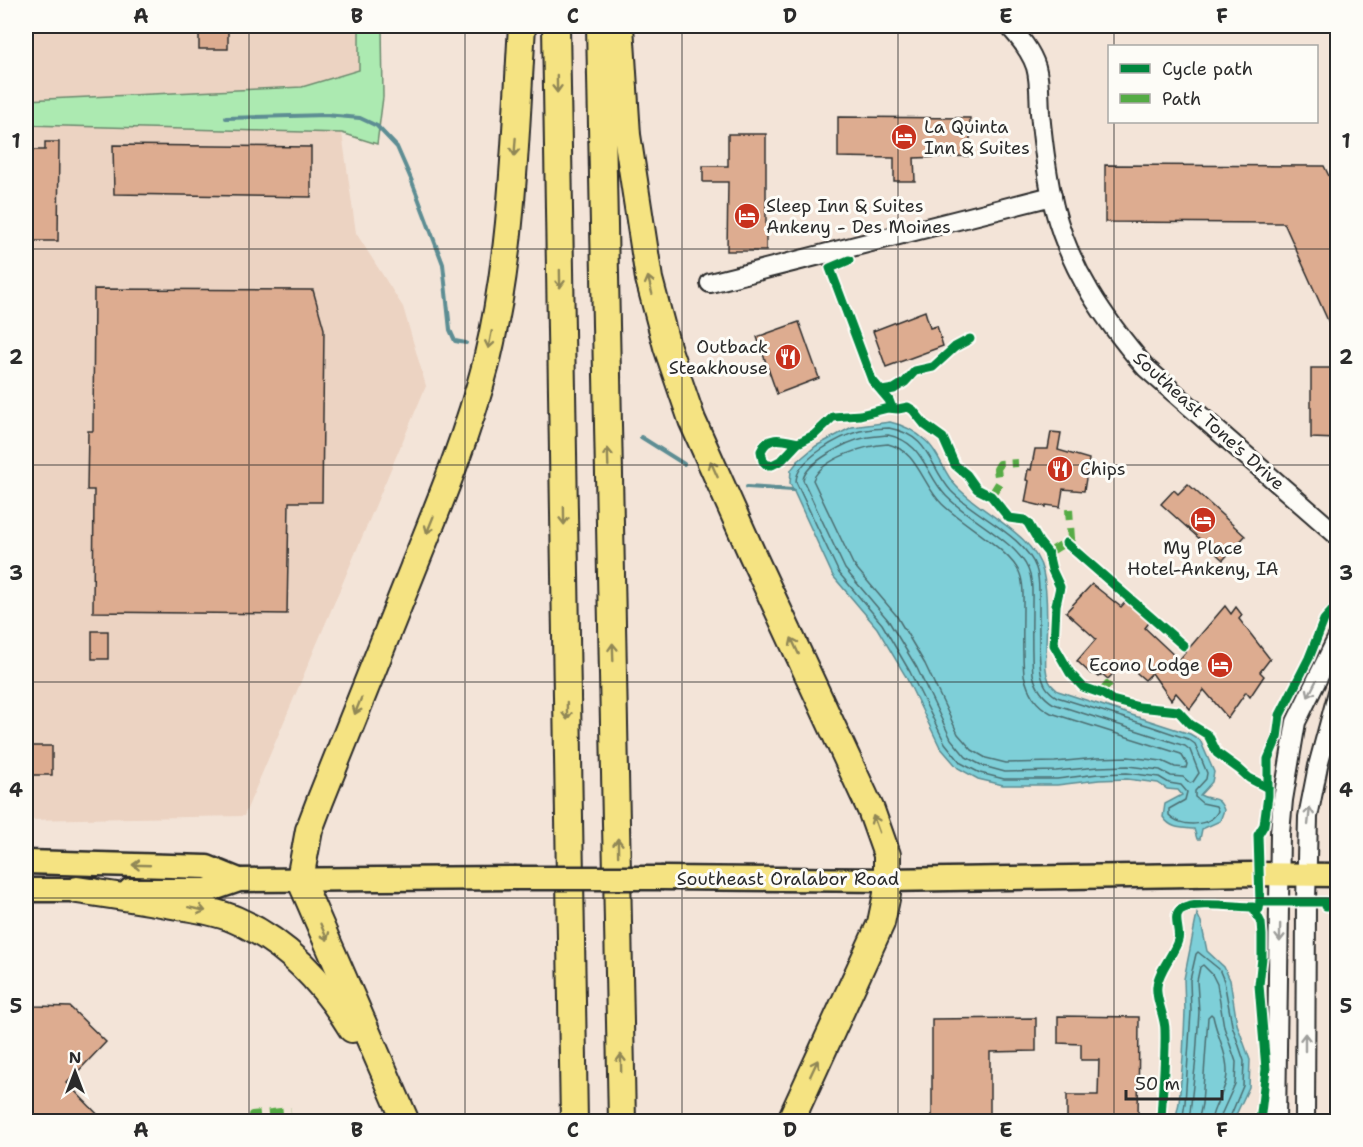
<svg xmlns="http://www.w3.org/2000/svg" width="1363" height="1147" font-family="'Shantell Sans',sans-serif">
<rect width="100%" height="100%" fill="#f3e4d8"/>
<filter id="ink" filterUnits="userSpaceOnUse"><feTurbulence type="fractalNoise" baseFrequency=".0167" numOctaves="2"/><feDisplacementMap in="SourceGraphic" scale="12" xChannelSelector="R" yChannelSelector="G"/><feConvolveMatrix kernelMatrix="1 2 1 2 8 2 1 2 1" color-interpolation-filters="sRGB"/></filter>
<g filter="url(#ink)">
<g fill="#ecd3c2">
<polygon points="26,26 359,26 359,70 302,87 26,100"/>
<polygon points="26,125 342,133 356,233 403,307 426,386 244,816 26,820"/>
</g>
<polygon fill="#aceab1" stroke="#6c8a6e" stroke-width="1.5" points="359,26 382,26 383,97 377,144 342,133 26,125 26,100 302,87 359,70"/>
<g fill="#7ecfd8" stroke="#5d8d93" stroke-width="1.5">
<path d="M890,422C904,425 915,431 926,441C940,453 943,473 956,486C981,514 1034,533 1043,572C1048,593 1047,623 1046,645C1046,657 1044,670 1049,681C1051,686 1055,688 1058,691L1190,734L1200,740L1214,772L1212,782L1200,795C1212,802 1218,794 1224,810L1220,821L1202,829L1200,839H1197L1194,829C1181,828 1171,829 1163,817L1165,804L1182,795L1178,790L1167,789L1158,783L1127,779L1099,780L1057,785H1003L978,779L958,768L940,747L905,675L877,628L833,576L790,483L791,470L798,461L816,446L852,427Z"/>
<polygon points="1197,914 1201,922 1207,951 1224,967 1230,980 1237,1024 1250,1060 1249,1087 1233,1121 1175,1121 1179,1103 1183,1057 1185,1012 1184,979"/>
</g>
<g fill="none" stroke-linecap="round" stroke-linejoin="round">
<g stroke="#4c6d70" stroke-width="1.5">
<path d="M889,428C931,436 928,465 951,491C975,516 1024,535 1036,568C1040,579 1039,592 1039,604C1039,627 1038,651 1041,673C1043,684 1047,691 1057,697L1150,726L1188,739L1195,744L1207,773L1206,779L1195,791V797L1202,803L1216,806L1218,811C1210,827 1181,828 1169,815V809L1185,800L1187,792L1181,785L1169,783L1159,777L1127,773L1098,774L1057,779H1004L980,773L961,763L945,743L910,672L882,624L839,573L796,482C796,459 841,436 860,431C870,429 880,428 889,428Z"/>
<path d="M888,435C924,442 925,474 946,496C968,519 1016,541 1028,569C1033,580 1032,593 1032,605C1032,628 1031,652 1033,674C1036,688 1042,697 1054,704L1185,746L1190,750L1199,773L1193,782L1190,783L1183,777L1171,776L1160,770L1128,766L1098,767L1056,771L1005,772L983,766L966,757L951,739L917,668L888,620L845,569L803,480C805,463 848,441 864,438C872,436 880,436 888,435Z"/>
<path d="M888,444C918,451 922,485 942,504C961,523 1012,551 1020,574C1024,584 1023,596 1023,606C1023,629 1022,653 1024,675C1028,692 1035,705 1051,713L1181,754L1187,764L1186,768L1175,767L1162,761L1128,757L1097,758L1055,762L1006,763L986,758L972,750L958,734L925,664L896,615L853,564L813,480C822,458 867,445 888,444Z"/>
<polyline points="1182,1122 1185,1103 1191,1012 1190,980 1196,954 1198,952 1219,969 1224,981 1232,1025 1244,1061 1243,1086 1228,1122"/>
<polyline points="1189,1122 1196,1058 1199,1012 1197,981 1200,967 1203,965 1212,974 1217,984 1224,1027 1236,1062 1235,1084 1221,1115 1220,1122"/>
<path d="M1198,1122L1202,1104L1208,1017L1211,1014L1213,1016C1217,1037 1231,1060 1226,1081C1223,1096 1212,1107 1211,1122"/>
</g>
<g stroke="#5d8d93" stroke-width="4">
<polyline points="226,118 325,115 360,118 377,126 397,147 411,179 443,264 450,330 455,341 466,343"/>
<polyline points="641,437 684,464"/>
<polyline points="747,487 793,490"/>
</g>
</g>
<g fill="#ddac90" stroke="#2b2b2b" stroke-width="1.5">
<rect x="199" y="26" width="29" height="23"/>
<polygon points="838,117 970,118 970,156 914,158 915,181 894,181 894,158 838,157"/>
<polygon points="728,134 766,134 766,251 727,251 728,182 703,182 703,166 728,166"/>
<polygon points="45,142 59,142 58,241 26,241 26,150 45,150"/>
<polygon points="113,145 311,147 311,197 114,194"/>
<polygon points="1105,165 1324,166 1338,194 1338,343 1284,223 1105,222"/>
<polygon points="94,289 313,290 324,329 322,502 289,502 287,614 93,612 94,490 87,490 88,431 93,431"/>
<polygon points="925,311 930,328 937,326 943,346 886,367 873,331"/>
<polygon points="799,322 819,378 777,394 757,337"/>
<polygon points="1311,368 1338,368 1338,439 1311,438"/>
<polygon points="1051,432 1061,433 1058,450 1089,459 1084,491 1063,489 1060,507 1046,505 1046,507 1025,502 1029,481 1026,480 1028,469 1031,470 1035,449 1048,449"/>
<polygon points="1188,484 1245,536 1223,560 1161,504 1174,490 1178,494"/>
<polygon points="1092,584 1121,607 1128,599 1151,620 1145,628 1179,660 1225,606 1231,614 1236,607 1242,615 1239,619 1270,659 1260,672 1264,676 1250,697 1246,692 1228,718 1204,690 1190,709 1176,693 1171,700 1152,673 1145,680 1124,662 1108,679 1102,674 1099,677 1093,672 1091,674 1077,661 1096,639 1066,612"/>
<rect x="92" y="631" width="16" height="28"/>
<rect x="26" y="746" width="26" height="29"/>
<polygon points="26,1003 35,1006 70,1007 106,1042 67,1083 105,1122 26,1122"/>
<polygon points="1058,1016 1139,1017 1138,1122 1067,1122 1067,1095 1098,1095 1099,1060 1081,1060 1081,1044 1058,1043"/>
<polygon points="1036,1018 1036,1051 990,1052 990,1122 932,1122 932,1019"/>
</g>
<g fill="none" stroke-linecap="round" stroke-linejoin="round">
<g stroke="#2b2b2b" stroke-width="22">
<g id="minor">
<path d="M1009,26C1020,38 1031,51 1036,67C1040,81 1039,98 1040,113C1043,144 1047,176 1054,207C1070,270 1104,319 1146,368L1338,536"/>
<polyline points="710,283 1052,196"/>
<polyline points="1276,1122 1280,833 1283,800 1296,722 1338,637"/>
<polyline points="1305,1122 1306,902 1308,817 1318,766 1338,692"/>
</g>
</g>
<g stroke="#2b2b2b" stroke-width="27">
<g id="major">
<polyline points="26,862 207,867 239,880"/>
<polyline points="663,878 887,880 1252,874 1338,875"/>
<polyline points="26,890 94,890"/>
<polyline points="130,890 210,890 239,880 514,878"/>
</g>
</g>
<g stroke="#2b2b2b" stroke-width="30">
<g id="highway">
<polyline points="556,26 574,1122"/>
<path d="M600,26C605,391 617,756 622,1122"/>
<polyline points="620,26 627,135 649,279 667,347 692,420 752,554 871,810 887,855 887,894 881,923 790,1122"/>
<path d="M77,890C111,895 144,900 178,906C197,909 218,912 236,920C286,942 324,983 352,1029"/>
<path d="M406,1122L300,879L309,830L320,801C351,723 382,646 413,569C440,502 468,434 486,364C513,253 515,139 522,26"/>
</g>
</g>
<use href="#minor" stroke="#fdfcf7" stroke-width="18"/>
<use href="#major" stroke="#f5e382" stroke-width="22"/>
<use href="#highway" stroke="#f5e382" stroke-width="26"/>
<g stroke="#2b2b2b" stroke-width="27" stroke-linecap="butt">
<polyline id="major-bridge" points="514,878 663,878"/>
</g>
<use href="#major-bridge" stroke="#f5e382" stroke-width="22"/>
<g stroke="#54ab44" stroke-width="8" stroke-dasharray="15 8" stroke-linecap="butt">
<polyline points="991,496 999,483 997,469 1000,464 1018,463"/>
<polyline points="1048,553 1071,539 1069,509"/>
<polyline points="1100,694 1111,681"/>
<polyline points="252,1122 252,1115 291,1111"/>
</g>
<g stroke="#fdfcf7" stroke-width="13">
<g id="cycleway">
<polyline points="849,260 830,268 872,380 889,400 892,408"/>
<polyline points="882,391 894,389 905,382 915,371 933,367 955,347 970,339"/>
<path d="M798,443C784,440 768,434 761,451L763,461L767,465H772L782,460L798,443L814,435L833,417L860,415L888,408L898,409L908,407L913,410L925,425L943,438L955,465L967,475L977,489L991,496L1009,518L1024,520L1028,523L1039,542L1048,553L1052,570L1060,587L1056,605L1054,645L1070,673L1083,687L1103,694L1112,700L1139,707L1178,711L1190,724L1208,735L1217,753L1239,769L1249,778L1268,788"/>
<polyline points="1066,543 1184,646"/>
<polyline points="1260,902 1326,902 1326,906 1338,906"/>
<polyline points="1256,911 1259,909 1260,902 1258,835 1264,825 1268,796 1268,759 1277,738 1280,715 1309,658 1324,620 1332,611 1338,607"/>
<path d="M1161,1122C1162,1091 1166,1060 1165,1030C1165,1015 1155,1000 1157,986C1158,971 1175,953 1178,940C1181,931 1172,917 1180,910C1194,900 1235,907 1253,907L1261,923L1262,935V958L1259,985L1266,1069L1260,1122"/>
</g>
</g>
<use href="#cycleway" stroke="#00873e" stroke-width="9"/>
</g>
<defs><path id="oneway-shaft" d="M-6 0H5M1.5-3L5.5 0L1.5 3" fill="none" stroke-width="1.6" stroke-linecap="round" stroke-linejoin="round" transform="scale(1.5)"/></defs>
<g stroke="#908756">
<use href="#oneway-shaft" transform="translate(557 84) rotate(89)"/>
<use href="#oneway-shaft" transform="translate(515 147) rotate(94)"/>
<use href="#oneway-shaft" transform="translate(560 279) rotate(89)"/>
<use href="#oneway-shaft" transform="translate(650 285) rotate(-104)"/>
<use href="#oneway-shaft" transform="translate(490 340) rotate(101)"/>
<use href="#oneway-shaft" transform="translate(608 457) rotate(-92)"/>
<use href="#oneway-shaft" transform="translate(714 469) rotate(-114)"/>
<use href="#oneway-shaft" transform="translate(564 516) rotate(89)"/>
<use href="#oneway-shaft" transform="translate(430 525) rotate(112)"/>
<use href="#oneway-shaft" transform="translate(795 646) rotate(-115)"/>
<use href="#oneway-shaft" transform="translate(613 652) rotate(-92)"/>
<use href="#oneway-shaft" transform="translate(358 706) rotate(112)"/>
<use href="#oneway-shaft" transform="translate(567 711) rotate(89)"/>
<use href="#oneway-shaft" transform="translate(876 824) rotate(-110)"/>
<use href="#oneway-shaft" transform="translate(618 847) rotate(-91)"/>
<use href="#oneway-shaft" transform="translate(141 865) rotate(-178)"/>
<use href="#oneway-shaft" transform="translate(197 909) rotate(12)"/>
<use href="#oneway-shaft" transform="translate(324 932) rotate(67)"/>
<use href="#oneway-shaft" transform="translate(621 1063) rotate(-91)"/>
<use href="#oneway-shaft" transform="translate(814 1068) rotate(-65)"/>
</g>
<g stroke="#9e9e9b">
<use href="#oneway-shaft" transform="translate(1312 689) rotate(117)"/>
<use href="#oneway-shaft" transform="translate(1309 816) rotate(-84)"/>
<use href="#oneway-shaft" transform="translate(1280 933) rotate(91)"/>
<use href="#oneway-shaft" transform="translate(1305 1042) rotate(-90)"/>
</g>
</g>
<path fill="none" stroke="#2b2b2b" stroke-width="1.5" stroke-opacity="0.55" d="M249,26V1122M465,26V1122M682,26V1122M898,26V1122M1114,26V46M1114,122V1122M26,249H1338M26,465H1338M26,682H1338M26,898H1338"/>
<defs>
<g id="hotel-disc" transform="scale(1.35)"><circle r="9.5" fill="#c8321e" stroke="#fdfcf7"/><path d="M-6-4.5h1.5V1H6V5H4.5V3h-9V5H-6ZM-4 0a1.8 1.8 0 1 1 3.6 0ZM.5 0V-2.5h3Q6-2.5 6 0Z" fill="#fff"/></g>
<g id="restaurant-disc" transform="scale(1.35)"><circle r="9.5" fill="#c8321e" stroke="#fdfcf7"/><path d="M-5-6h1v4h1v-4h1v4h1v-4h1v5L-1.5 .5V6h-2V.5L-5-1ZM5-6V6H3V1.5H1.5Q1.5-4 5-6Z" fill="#fff"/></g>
</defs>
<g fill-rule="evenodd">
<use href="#hotel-disc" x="904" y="137"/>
<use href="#hotel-disc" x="747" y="216"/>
<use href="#restaurant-disc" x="788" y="357"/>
<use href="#restaurant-disc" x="1060" y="469"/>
<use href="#hotel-disc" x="1203" y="520"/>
<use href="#hotel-disc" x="1220" y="665"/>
</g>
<g text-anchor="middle" stroke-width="6" stroke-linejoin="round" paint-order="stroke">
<g font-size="18" fill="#2b2b2b" stroke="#fdfcf7" text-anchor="start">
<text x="924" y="133">La Quinta<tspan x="924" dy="21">Inn &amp; Suites</tspan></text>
<text x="766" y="212">Sleep Inn &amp; Suites<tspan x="766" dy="21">Ankeny - Des Moines</tspan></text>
<text x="768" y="353" text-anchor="end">Outback<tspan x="768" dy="21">Steakhouse</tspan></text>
<text x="1080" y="475">Chips</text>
<text x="1203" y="554" text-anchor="middle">My Place<tspan x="1203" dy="21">Hotel-Ankeny, IA</tspan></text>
<text x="1200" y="671" text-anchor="end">Econo Lodge</text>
</g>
<g font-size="18" fill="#2b2b2b" stroke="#fdfcf7">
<text transform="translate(1209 421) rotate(42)" y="6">Southeast Tone's Drive</text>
<text x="788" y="885">Southeast Oralabor Road</text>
</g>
</g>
<rect width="1363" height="1147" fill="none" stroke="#fdfcf7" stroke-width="66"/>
<rect x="1108" y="45" width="210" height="78" fill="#fdfcf7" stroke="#a9a8a5" stroke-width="1.5"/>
<rect x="1120" y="64" width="30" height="9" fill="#00873e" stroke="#a9a8a5" stroke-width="1.5"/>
<text x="1162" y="75" font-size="18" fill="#2b2b2b">Cycle path</text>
<rect x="1120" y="94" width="30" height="9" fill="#54ab44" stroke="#a9a8a5" stroke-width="1.5"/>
<text x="1162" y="105" font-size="18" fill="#2b2b2b">Path</text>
<g transform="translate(75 1072)" stroke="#fdfcf7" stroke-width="4.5" paint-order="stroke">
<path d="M0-4.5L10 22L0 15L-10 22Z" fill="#2b2b2b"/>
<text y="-9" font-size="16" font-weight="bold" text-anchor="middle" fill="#2b2b2b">N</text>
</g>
<path d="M1126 1090v9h96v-9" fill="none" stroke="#2b2b2b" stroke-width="3"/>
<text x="1135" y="1090" font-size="18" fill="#2b2b2b" stroke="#fdfcf7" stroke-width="4.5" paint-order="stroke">50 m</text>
<rect x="33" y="33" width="1297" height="1081" fill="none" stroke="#2b2b2b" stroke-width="2"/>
<g font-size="20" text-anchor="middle" font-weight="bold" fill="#2b2b2b">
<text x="141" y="23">A</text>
<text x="357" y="23">B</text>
<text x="573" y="23">C</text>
<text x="790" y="23">D</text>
<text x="1006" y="23">E</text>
<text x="1222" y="23">F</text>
<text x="16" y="148">1</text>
<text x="1346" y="148">1</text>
<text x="16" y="364">2</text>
<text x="1346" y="364">2</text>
<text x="16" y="580">3</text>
<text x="1346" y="580">3</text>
<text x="16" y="797">4</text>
<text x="1346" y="797">4</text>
<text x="16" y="1013">5</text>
<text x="1346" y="1013">5</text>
<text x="141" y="1137">A</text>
<text x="357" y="1137">B</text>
<text x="573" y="1137">C</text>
<text x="790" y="1137">D</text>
<text x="1006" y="1137">E</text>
<text x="1222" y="1137">F</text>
</g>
</svg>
